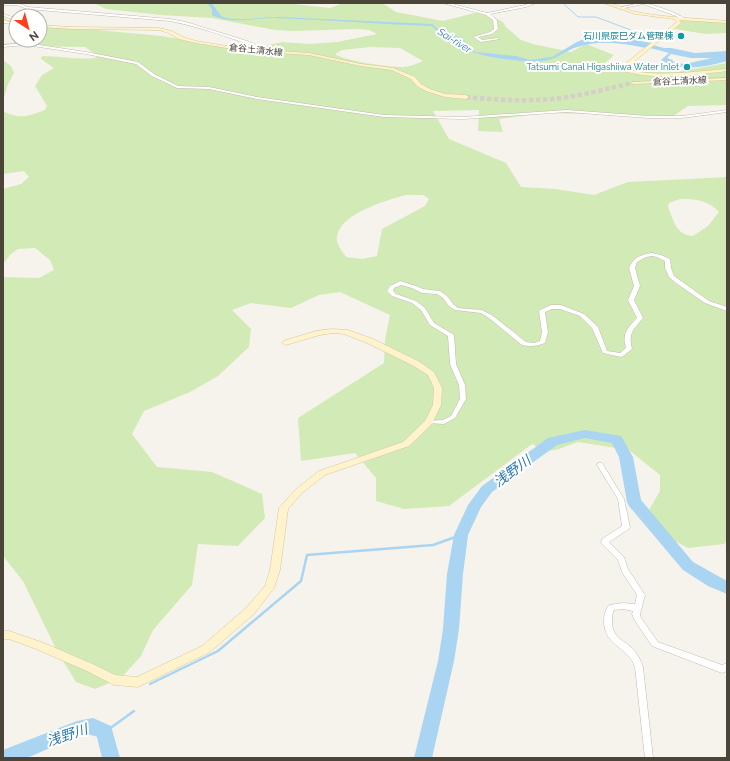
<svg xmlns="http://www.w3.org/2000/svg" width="730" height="761" font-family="Raleway,'Noto Sans JP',sans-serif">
<rect width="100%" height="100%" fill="#f6f3ec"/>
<g fill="#d2eab5" fill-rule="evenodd">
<path d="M94,3H285L330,8L343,3H382L396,12L443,21L475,13H486L503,22L506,27L521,40L533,44L571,52L586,44L614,55L603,65L615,71L658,72L682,71L727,63V105L688,106L673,116L546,113L499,119L503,132L478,131L479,110L433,111L449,139L506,163L521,187L555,189L594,195L628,182L727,177V542L724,544L688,548L666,536L646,515L660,491V475L629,450L578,442L556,450L545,451L532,444L449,506L404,509L376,501V478L355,453L301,461L298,418L384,363L385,340L390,315L340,292L319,295L291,308L251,303L232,310L251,329L249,347L218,376L190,392L144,411L132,434L157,467L212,472L262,494L265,518L238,546L198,544L192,585L153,630L141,656L121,678L95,689L76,682L57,651L23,581L3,556V277L39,278L54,270L50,260L35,248L18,249L11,254L3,264V189L21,184L29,177L24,171L3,174V111C19,120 29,116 45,110L47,106L35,86L42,75L54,68L41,59L42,56C60,56 78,60 96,58L98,56L85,47L20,46L14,43L15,39L40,40V30L53,26L162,36L238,49L257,48L282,42L308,44L337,42L377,34L369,30L357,29L293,31L275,30L212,18L161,15L106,9ZM370,47L400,48L423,61C416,64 409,67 402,67C390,67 343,61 335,54L342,50ZM406,195H423L429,199L425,206L382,229L377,256L362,259L346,257C343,252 338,247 337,241C334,215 387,200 406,195ZM680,199C695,199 708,200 719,212L708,226L693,236C676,235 674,221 668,207L669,203Z"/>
<polygon points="681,19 727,23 727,33 705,34 675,29 681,21 680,20"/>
<polygon points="3,60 11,66 14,73 8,84 3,101"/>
</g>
<g fill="#a9d4f2" fill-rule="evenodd">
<path d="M207,3H212C215,7 219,15 223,17C238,22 262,17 278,17C329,19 380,22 432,24L438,29L453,34L465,42L475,52L516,56L530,60L552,57L575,43L588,37L584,35C593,37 601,35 610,36C624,37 638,41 652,43L646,48C621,43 599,39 574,48C564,52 555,60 543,61C527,63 486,58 471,51C466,48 462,44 457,40C448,35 437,33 432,26C379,24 327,20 275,18C255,18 233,24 214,16L212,15V9Z"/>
<path d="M662,48H671L695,53L727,51V61C705,67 681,72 661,60L669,53L660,50L664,49ZM671,54L691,58H712L685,64L675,63L672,60L667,58Z"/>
</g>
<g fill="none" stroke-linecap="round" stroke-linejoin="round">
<polyline stroke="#a9d4f2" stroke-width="1" points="566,3 564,4 578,17 596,17 644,35 635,42"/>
<g stroke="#a9d4f2" stroke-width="2.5">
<polyline points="150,684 218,651 301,581 307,555 433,545 461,535"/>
<polyline points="105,732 134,711"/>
</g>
<g fill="#a9d4f2" fill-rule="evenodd">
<polygon points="636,41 680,52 681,53 678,55 634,44 634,42"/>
<polygon points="585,430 621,436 633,457 641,500 693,562 727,581 727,594 708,586 683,570 629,506 627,502 619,457 612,443 585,438 557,445 492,492 481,507 468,535 463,574 459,629 454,661 432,758 414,758 438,661 443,629 447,574 454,535 468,505 482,486 548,438"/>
<path d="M93,718L111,726L120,758H102L97,737C79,728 44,754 25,758C18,759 10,758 3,758V750L77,721Z"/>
</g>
<path stroke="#d4d0c8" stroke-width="4.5" stroke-dasharray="4.5 2.5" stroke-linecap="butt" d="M466,97C497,100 529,102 561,98C585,95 609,88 633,83"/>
<g stroke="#c2bbae" stroke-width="1">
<g id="street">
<path d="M3,3H17L28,7L170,19L186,22L247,41L276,53L273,54C240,41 205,28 170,21L27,9L17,5H3Z"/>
<polygon points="443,3 449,3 487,13 525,5 531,3 536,3 526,7 490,14 497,20 498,29 492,34 478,37 482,40 498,38 500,39 481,42 473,37 490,32 494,29 493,20 486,15"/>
<path d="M640,3C650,3 675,12 684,18L681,19L676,16L643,4L620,9L618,8Z"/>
<polygon points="3,14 16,18 16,20 14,22 16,22 16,24 3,23 3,21 14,22 12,21 13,19 3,16"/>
<polygon points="26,43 86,52 138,62 154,74 178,86 209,87 257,97 384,115 463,117 567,110 648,116 682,116 727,110 727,112 682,118 648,118 567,112 463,119 384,117 257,99 209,89 177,88 152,76 136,64 86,54 26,45 3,47 3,45"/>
<path d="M652,253L661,255L670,259L671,268L674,276L709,301L727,307V311L705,303L676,283L669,277L665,268V261L657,257L652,256L646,257L637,262L635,268L640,286L634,300L643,318C633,330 628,333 632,349L623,356L621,357L603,353L592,328L580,316L560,309H552L545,312L548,332L545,343C537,346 531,347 522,345L489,318L481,313L455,310L449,306L443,298L437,294L422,293L412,288L401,285L394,288L393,291L396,294L416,301L425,308L434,323L454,335L456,364L465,385L466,399L455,418L444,424L427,423L426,422L427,421L443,420L451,416L460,399L459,385L450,364L448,336L430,325L421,310L412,303L392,296L387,291L390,286L400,281L416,286L423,289L440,291L447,296L453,304L458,308L482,310L493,316L526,342L534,343L540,341L542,332L539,311L540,310L551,305H561L584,314L598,327L607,351L620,353L626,348C622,334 627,328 637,318L628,300L634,286L629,268C634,257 640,255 652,253Z"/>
<path d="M598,463H602L624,499L630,527L629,529L609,542L624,557L628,569L645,595L640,614L641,618L658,642L722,665L727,663V671L722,673L652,646L635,621L632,614L633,611L623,609L614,610C612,614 612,618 612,622C613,640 624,639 634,650C638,655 641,661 643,667L653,758H645L635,667C628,646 605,647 604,622C604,616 605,610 609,605L623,603L635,604L637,595L622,572L618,560L601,543L602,539L622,526L618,499L597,465Z"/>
</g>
</g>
<g stroke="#d6c79b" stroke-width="1">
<g id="secondary">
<path d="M604,3C616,3 626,10 637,12C666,18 697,18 727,21V23L679,20L681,23L625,69C655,78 696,71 727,69V71C693,75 654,81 620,70V68L677,22L674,19L635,14Z"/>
<polygon points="3,17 16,20 16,22 3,19"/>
<polygon points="40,25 72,27 159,28 172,31 183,37 196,41 245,49 309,53 361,64 393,68 415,77 421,84 430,89 445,94 466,95 469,97 466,99 445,97 426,91 417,86 411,79 392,70 361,66 309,55 245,51 196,43 179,39 168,33 159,30 72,29 40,27"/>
<polygon points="727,78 727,80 633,84 631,83 633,82"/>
<polygon points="332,329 348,330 373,339 418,361 434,372 442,388 441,405 432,424 409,446 325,475 302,493 288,509 280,570 274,588 254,614 210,652 138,687 114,685 87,671 36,649 9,639 3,639 3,631 9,631 44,643 95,665 115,675 137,677 202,646 246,608 265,586 270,570 279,508 296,489 319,471 403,442 425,421 433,405 434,388 428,375 412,365 367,343 344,334 332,333 320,335 286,345 282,343 283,341 316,331"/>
</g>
</g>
<use href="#street" fill="#fff" fill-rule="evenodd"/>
<use href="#secondary" fill="#fff3cd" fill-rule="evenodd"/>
</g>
<g fill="#0f9aa8" stroke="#fff" stroke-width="1.5">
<circle cx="681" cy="36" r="4"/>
<circle cx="687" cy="67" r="4"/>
</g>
<g text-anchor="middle" stroke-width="4" stroke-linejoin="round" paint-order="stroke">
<g font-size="9" fill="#0d838f" stroke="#fff" text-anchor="end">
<text x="673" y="39">石川県辰巳ダム管理棟</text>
<text x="679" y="70">Tatsumi Canal Higashiiwa Water Inlet</text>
</g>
<g font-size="9" fill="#4b4439" stroke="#fff">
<text transform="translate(256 50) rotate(6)" y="3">倉谷土清水線</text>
<text transform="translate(680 81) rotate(-2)" y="3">倉谷土清水線</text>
</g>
<g font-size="10" font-style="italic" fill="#2e7ab2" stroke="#fff">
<text transform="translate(455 40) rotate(32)" y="4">Sai-river</text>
</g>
<g font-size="14" font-style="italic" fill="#2e7ab2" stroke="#fff">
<text transform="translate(512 471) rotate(-36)" y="5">浅野川</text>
<text transform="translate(67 735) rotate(-18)" y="5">浅野川</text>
</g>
</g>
<rect width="730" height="761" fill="none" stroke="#4b4439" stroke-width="8"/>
<g transform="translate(28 28) rotate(144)"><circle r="19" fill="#ffffff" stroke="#b7b4b0"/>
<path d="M0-3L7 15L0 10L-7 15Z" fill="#fc3f1d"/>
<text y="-6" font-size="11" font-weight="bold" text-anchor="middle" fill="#4b4439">N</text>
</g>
</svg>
